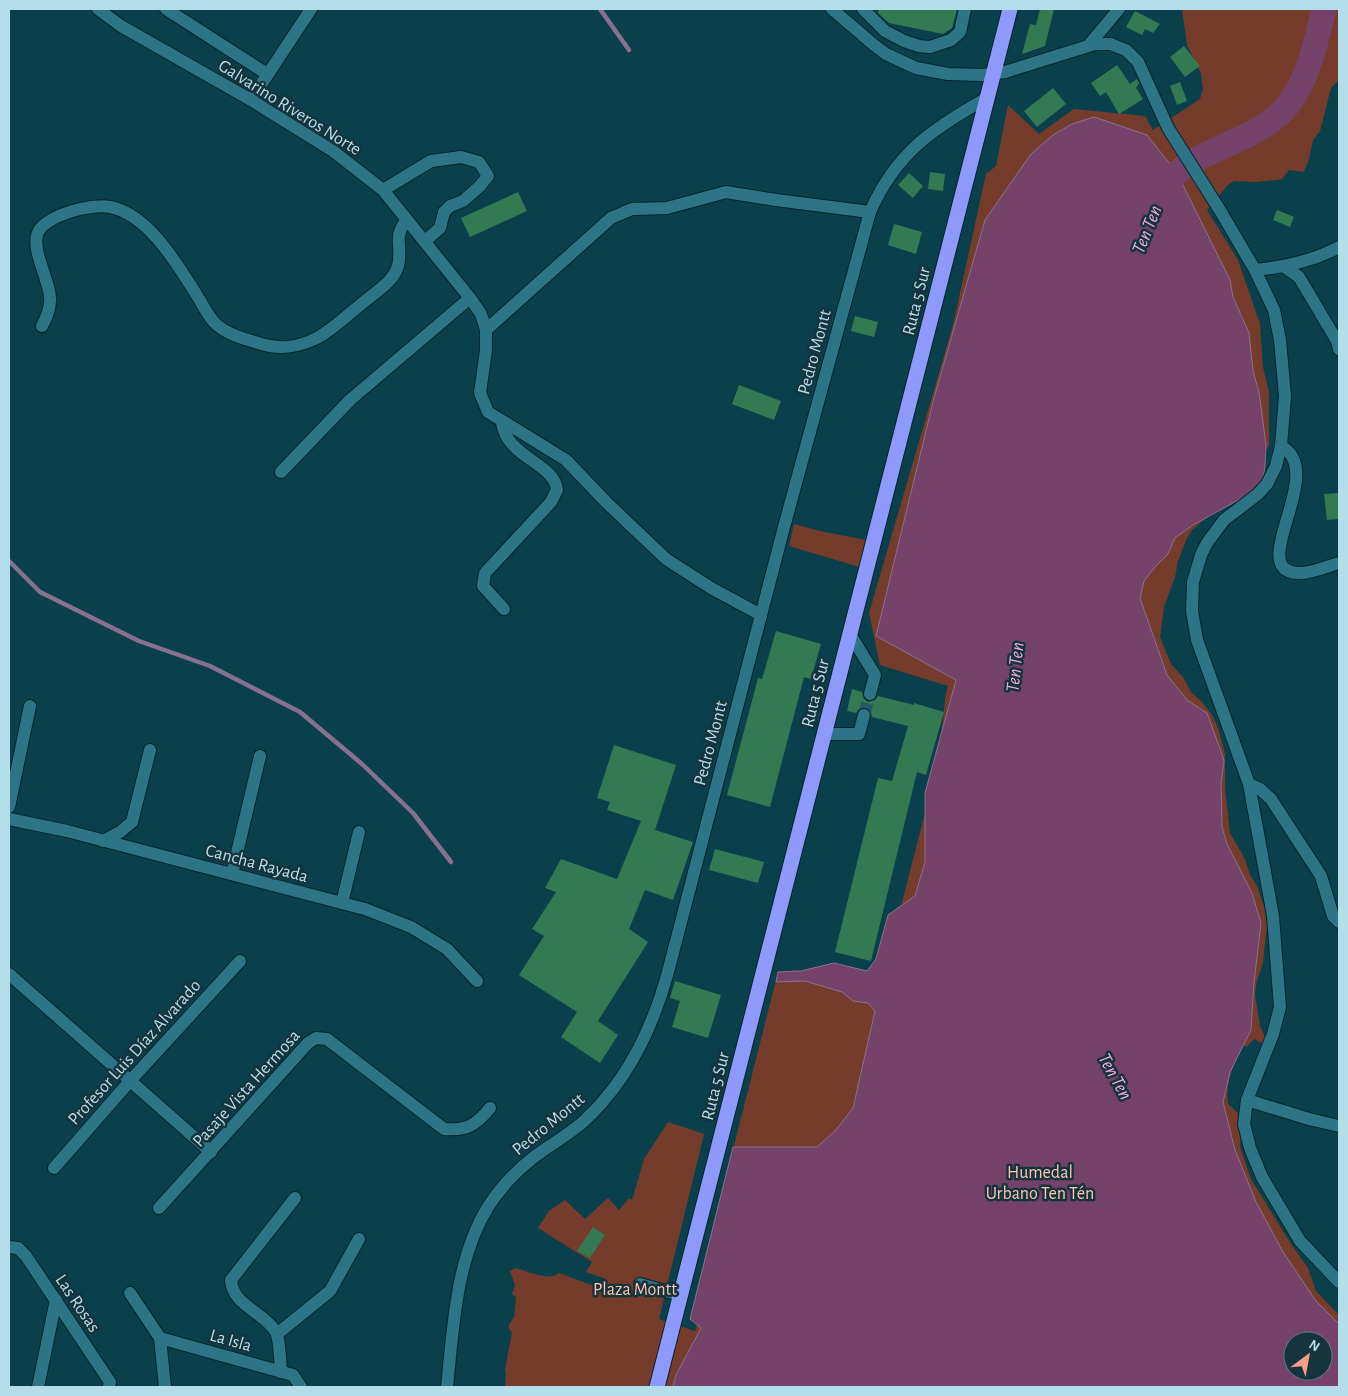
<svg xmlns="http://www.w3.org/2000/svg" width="1348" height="1396" font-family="'Alegreya Sans',sans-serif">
<rect width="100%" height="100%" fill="#0a404c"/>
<g fill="#753c2c" fill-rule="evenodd">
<path d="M1182,9H1339V75L1338,81L1331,88L1320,131L1313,140L1309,159L1304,172L1289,170L1282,179L1278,180L1255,182L1234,181L1228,185L1207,210L1238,260L1260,324L1263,367L1269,392V445L1265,453V466L1242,498L1205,519L1192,530L1187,538L1178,561L1175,577L1164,607L1160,637L1171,664L1183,677L1191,692L1203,703L1212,715L1217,725L1225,753V787L1230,833L1245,859L1250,875L1257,886L1265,909L1267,925L1263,963L1257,981L1255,994L1260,1026L1268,1043L1266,1049L1262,1043L1254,1039L1247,1046H1243C1233,1067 1225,1081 1228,1104L1242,1117L1240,1147L1251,1179L1291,1244L1308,1268L1316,1291L1339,1315V1387H505L506,1373L505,1370L512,1332L509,1329V1325L514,1317L516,1297L512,1294L515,1285L510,1271L516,1268C527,1271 549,1282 559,1273L597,1287L606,1279L586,1272L592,1262L538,1228L549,1211L565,1200L585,1219L608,1198L619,1210L629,1198L632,1200L644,1159L668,1122L704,1134L659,1319L695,1331L697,1324L690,1319L778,972L792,971V970L801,971L834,963L867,971L876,959L888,915L901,906L925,813V793L942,731L945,698L948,686L880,665L869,613L953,325L986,174L996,166L1008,105L1039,134L1074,109L1145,116L1153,130L1200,99L1203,89L1201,73L1187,45ZM1293,1341H1323V1371H1293Z"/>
<polygon points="794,524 820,531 871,541 863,568 789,546"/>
</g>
<path fill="#744268" stroke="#87718f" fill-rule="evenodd" d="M1094,117L1147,135L1177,173L1230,280L1233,297L1249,333L1253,371L1259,392L1266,445L1265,466L1263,480L1258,488L1242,498L1193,525L1175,538L1168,554L1155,567L1144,581L1140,598L1167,675L1187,700L1207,713L1224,760L1221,784L1222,827L1227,844L1252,893L1261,923L1254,983L1251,1030L1230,1072L1223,1102L1235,1150L1256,1202L1283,1252L1316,1301L1339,1324V1387H673L676,1375L701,1328L690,1319L733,1147H817L836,1130L853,1108L875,1011L868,1003L853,1001L842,992L805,981L776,982L778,972L801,971L834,963L867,971L876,959L888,915L915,896L925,862V793L956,680L876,636L934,398L985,220L1031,154L1053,135L1072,124ZM1293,1341H1323V1371H1293Z"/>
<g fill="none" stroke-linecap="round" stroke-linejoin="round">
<g stroke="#87718f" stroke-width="4.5">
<polyline points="600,9 629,50"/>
<polyline points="9,561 40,592 139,641 210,666 300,712 362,764 413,813 451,862"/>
</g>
<path stroke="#744268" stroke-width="25" d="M1157,200C1164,191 1170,179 1178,172C1211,145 1262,138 1288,105C1309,78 1316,41 1324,9"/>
</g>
<g fill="#337952">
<polygon points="879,9 957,9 952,28 943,34 889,23 878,13"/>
<polygon points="1040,9 1054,9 1045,46 1022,54 1030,24 1036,25"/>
<polygon points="1135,11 1160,24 1153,33 1145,29 1142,35 1126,27"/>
<polygon points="1184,46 1200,66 1185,77 1170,57"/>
<polygon points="1117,65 1130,84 1137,79 1139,83 1136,88 1143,99 1119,114 1106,92 1100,96 1091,83"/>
<polygon points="1180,82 1187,101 1177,105 1170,86"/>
<polygon points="1053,88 1066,104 1037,127 1024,111"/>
<polygon points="930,172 945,174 943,191 928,189"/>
<polygon points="909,173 923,186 913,198 898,185"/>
<polygon points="518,192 527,211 470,237 461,218"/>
<polygon points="1277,210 1294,217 1290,227 1273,220"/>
<polygon points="894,224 922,232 916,254 888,245"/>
<polygon points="855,316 878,322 874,337 851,331"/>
<polygon points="739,385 781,401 774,420 732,404"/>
<polygon points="1339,493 1339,519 1327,520 1324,494"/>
<polygon points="776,631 821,644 811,679 804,677 770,807 727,795 758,678 762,679"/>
<polygon points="852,689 862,692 864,699 868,702 875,700 878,696 914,705 914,703 944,712 926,775 917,772 871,961 835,952 878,778 892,781 908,726 872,717 870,710 866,707 859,709 856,713 847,711"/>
<polygon points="614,745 676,765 655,830 693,842 673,900 645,890 629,929 648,942 598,1021 618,1035 600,1063 561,1037 577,1012 519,975 544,936 532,929 556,892 545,888 561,859 617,879 641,821 607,810 610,802 597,798"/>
<polygon points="715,849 764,862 758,883 709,870"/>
<polygon points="675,981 721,995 708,1038 672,1027 680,1001 670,998"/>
<polygon points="593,1227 605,1235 590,1258 577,1251"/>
</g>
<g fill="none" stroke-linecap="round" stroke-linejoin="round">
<polyline stroke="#235864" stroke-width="12" stroke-dasharray="12 6" stroke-linecap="butt" points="864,715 870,694"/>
<g stroke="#06252c" stroke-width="14">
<g id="minor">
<polyline points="98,9 121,26 251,100 333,151 383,190 470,298 481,314 486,330 486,350 480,393 488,412 566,460 606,502 666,559 711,588 761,615"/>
<polyline points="166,9 267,74"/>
<polyline points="832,9 874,45 886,54 916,68 948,74 982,75 1005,72 1095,44 1111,44 1118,47 1126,50 1138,62 1168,128 1221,212 1255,270 1274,310 1280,340 1285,396 1281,446 1276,466 1267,484 1258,494 1224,520 1207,543 1201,555 1193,582 1192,611 1197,640 1249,784 1273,916 1280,1007 1273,1034 1247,1100 1244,1124 1250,1148 1262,1177 1300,1241 1339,1282"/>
<polyline points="863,9 885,31 904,41 919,46 930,47 951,40 960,32 965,9"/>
<polyline points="1088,46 1119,9"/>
<polyline points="251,100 311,9"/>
<polyline points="383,190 431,161 461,157 479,162 488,176 480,186 463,201 450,206 444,212 440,228 425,241"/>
<polyline points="1285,267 1299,277 1337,341 1339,349"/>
<path d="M1255,270C1285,267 1313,261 1339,247"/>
<path d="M42,326C47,317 51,308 50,297C49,278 28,245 40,229C49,218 68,212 80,209C89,207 101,205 110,207C148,214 177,264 196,294C202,303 207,314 214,322C225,334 244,339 258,343C279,350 297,348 317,338C332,330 345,317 359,306C368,298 379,291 388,282C392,278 396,272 398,266C403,248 392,236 407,220"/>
<polyline points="486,330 611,218 632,209 667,208 726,192 776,200 870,212"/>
<path d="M502,422C506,458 555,463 557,490L551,502L485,573L483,586L504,609"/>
<path d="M1281,446C1329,472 1244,570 1298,573C1311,574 1327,566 1339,563"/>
<polyline points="281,472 350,400 470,298"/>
<polyline points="850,634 875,675 870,694"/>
<polyline points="824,734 859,734 864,715"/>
<polyline points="1249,784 1260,789 1271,799 1321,876 1333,916 1339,922"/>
<polyline points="9,807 30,706"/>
<polyline points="9,819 67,831 365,909 411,927 447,949 477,981"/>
<polyline points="103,841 120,832 132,822 150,750"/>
<polyline points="232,874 260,756"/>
<polyline points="342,903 359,832"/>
<polyline points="9,974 211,1152"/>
<polyline points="1247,1100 1309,1119 1339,1126"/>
<polyline points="54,1168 130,1081 240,961"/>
<path d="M159,1208L308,1043L316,1038L327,1039L444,1129C467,1131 476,1125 490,1108"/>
<polyline points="9,1247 18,1248 26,1256 110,1382 109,1387"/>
<polyline points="640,1284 680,1295"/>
<polyline points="130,1293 160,1338 165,1387"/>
<polyline points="277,1334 330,1291 359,1239"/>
<polyline points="160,1338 293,1375 301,1387"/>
<path d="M281,1372C280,1362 280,1340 276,1332C264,1312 232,1305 231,1280L295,1198"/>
<polyline points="38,1387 56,1300"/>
<path d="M447,1387C453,1329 456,1258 488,1207C500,1188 516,1171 534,1157C550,1145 568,1135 583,1122C627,1082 653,1027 668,972L784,527L870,212C896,153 932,129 987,98"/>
</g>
</g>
<g stroke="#06252c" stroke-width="17">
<polyline id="highway" points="657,1387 1010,9"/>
</g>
<use href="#minor" stroke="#2c7486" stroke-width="12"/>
<use href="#highway" stroke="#8d9afb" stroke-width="15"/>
</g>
<g text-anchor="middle" stroke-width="5" stroke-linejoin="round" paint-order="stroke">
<g font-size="18" fill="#b3deea" stroke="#16343b">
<text transform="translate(290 107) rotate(32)" y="6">Galvarino Riveros Norte</text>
<text transform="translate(916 301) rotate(-76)" y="6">Ruta 5 Sur</text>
<text transform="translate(814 352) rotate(-75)" y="6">Pedro Montt</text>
<text transform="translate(815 693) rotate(-76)" y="6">Ruta 5 Sur</text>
<text transform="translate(710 743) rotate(-75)" y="6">Pedro Montt</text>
<text transform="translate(257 863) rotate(15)" y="6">Cancha Rayada</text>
<text transform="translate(134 1052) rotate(-48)" y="6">Profesor Luis Díaz Alvarado</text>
<text transform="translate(715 1086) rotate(-76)" y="6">Ruta 5 Sur</text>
<text transform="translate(246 1088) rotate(-48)" y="6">Pasaje Vista Hermosa</text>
<text transform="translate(548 1124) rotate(-39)" y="6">Pedro Montt</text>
<text transform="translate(78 1303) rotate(56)" y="6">Las Rosas</text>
<text transform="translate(231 1340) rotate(16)" y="6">La Isla</text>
</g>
<g font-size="18" fill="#fdc3b2" stroke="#16343b">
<text x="1040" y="1178">Humedal<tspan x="1040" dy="21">Urbano Ten Tén</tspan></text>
<text x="635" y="1295">Plaza Montt</text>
</g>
<g font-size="19" font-style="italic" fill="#f7a9e3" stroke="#16343b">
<text transform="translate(1146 229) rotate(-68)" y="7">Ten Ten</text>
<text transform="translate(1014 667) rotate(-84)" y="7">Ten Ten</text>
<text transform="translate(1116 1076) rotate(61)" y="7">Ten Ten</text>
</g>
</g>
<rect width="1348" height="1396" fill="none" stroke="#b3deea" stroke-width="20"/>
<g transform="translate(1308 1356) rotate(32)"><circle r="24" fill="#16343b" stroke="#557881"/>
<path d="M0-4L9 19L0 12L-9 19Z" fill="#f49e86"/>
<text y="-8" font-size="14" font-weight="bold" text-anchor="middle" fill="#b3deea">N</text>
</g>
</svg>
